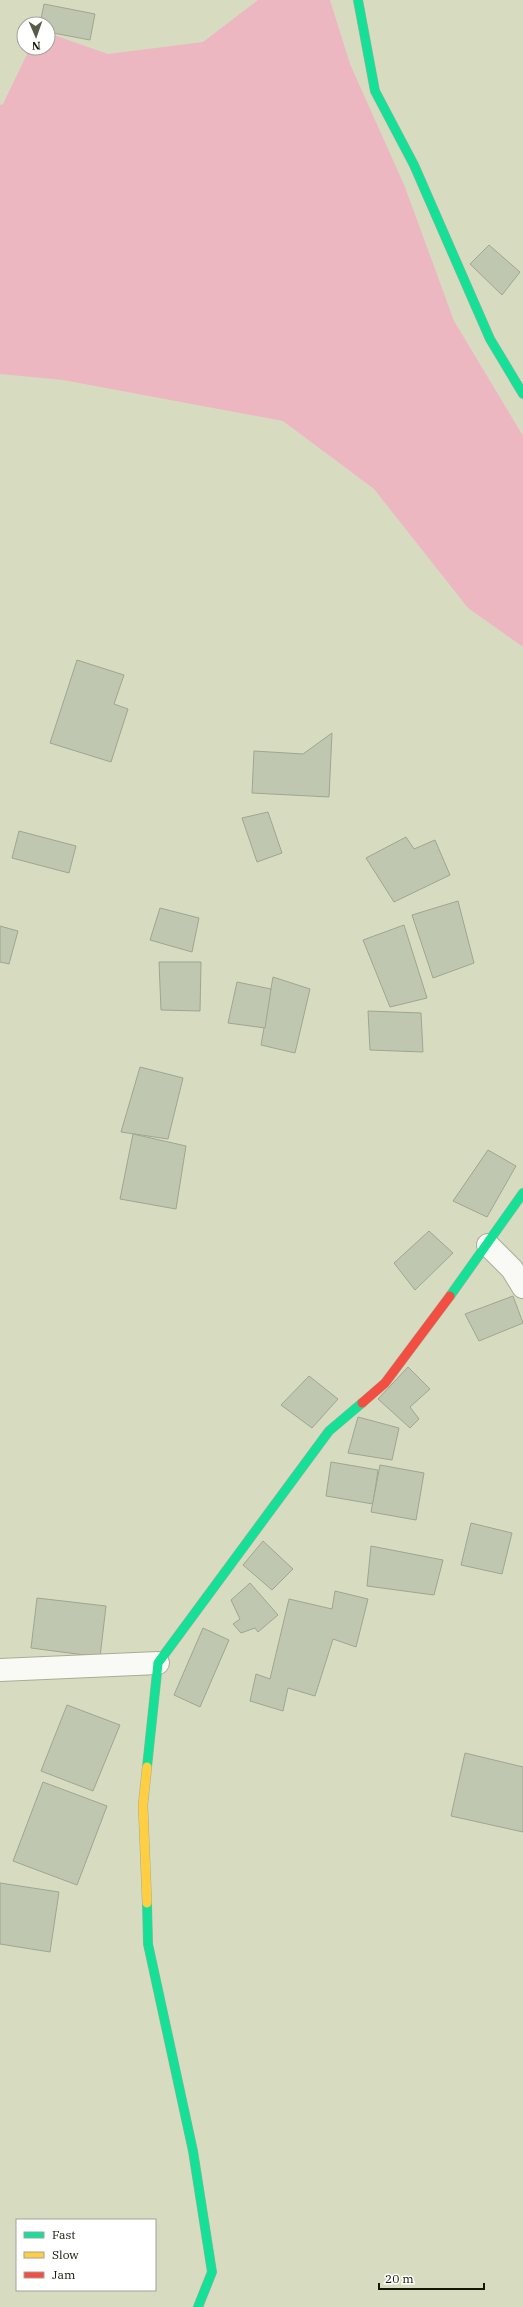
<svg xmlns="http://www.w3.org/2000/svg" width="523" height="2307" font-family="'IBM Plex Serif',serif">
<rect width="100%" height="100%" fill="#d7dcc0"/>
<polygon fill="#ecb7c1" points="258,0 330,0 350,64 405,187 454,321 523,436 523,647 468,608 374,489 283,421 63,380 0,374 0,105 3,104 30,48 48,48 48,33 108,54 203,42"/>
<g fill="#bfc7b1" stroke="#9ea691">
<polygon points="44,4 95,14 90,40 48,32 48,24 40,24"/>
<polygon points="489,245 520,272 502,295 470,264"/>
<polygon points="77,660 124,675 114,704 128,709 111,762 50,743"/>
<polygon points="332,733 329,797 252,793 254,751 303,754"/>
<polygon points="268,812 282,853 257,862 242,818"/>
<polygon points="19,831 76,846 69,873 12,858"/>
<polygon points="406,837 414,849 435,840 450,875 394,902 366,858"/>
<polygon points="458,901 474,963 433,978 412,915"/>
<polygon points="160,908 199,918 192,952 150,940"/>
<polygon points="404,925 427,998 390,1007 363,940"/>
<polygon points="0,926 18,931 9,964 0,962"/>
<polygon points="159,962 201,962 200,1011 161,1010"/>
<polygon points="273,977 310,989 295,1053 261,1045"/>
<polygon points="237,982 271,989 265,1028 228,1023"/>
<polygon points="368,1011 421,1013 423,1052 370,1050"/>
<polygon points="140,1067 183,1078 168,1139 121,1132"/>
<polygon points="133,1134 186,1146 176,1209 120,1199"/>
<polygon points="488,1150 516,1166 487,1217 453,1201"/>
<polygon points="429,1231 453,1253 415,1290 394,1263"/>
<polygon points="513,1296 523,1323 479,1341 465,1314"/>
<polygon points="408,1367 430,1389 410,1407 419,1419 410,1428 378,1399"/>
<polygon points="309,1376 338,1399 312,1428 281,1405"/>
<polygon points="358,1417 399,1428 392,1460 348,1453"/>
<polygon points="331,1462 378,1470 373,1504 326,1496"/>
<polygon points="380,1465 424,1473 416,1520 371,1512"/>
<polygon points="471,1523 512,1533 502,1574 461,1565"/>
<polygon points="263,1541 293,1569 272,1590 243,1565"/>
<polygon points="371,1546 443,1560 434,1595 367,1586"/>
<polygon points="250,1583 278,1615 258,1632 255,1628 241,1633 233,1624 240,1619 231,1600"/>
<polygon points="335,1591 368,1599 356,1647 333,1639 315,1696 288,1688 283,1711 250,1701 256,1674 270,1679 289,1599 332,1609"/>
<polygon points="37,1598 106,1606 100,1657 31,1648"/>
<polygon points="203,1628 229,1640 200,1707 174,1695"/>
<polygon points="67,1705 120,1725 93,1791 41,1771"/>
<polygon points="465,1753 523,1767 523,1832 451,1816"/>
<polygon points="43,1782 107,1806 77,1885 13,1861"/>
<polygon points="0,1883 59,1892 50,1952 0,1944"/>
</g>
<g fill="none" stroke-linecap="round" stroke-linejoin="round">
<g stroke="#a8ac96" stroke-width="24">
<g id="street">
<polyline points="488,1245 512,1269 523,1287"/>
<polyline points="0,1670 158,1663"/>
</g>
</g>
<g stroke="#a8ac96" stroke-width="10">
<g id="fast">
<polyline points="358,0 375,91 414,165 490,339 523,394"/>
<polyline points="450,1296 523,1193"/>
<polyline points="147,1767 158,1663 329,1431 362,1403"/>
<polyline points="147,1903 148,1944 193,2151 212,2272 198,2307"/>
</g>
</g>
<g stroke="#a8ac96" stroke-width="10">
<polyline id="slow" points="147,1903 143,1805 147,1767"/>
</g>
<g stroke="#a8ac96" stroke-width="10">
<polyline id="jam" points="362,1403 385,1383 450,1296"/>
</g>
<use href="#street" stroke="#f9faf6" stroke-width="22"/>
<use href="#fast" stroke="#16e098" stroke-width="9"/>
<use href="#slow" stroke="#ffcf43" stroke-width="9"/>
<use href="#jam" stroke="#f24e42" stroke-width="9"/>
</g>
<rect x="16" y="2219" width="140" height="72" fill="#ffffff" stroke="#a1a29b"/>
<rect x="24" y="2232" width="20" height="6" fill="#16e098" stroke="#a1a29b"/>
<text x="52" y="2239" font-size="12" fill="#141704">Fast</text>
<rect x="24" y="2252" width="20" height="6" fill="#ffcf43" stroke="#a1a29b"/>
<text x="52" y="2259" font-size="12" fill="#141704">Slow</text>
<rect x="24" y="2272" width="20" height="6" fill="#f24e42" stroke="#a1a29b"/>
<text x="52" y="2279" font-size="12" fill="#141704">Jam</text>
<g transform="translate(36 36) rotate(178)"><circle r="19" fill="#ffffff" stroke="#a1a29b"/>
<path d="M0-3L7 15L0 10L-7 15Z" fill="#585c46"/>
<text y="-6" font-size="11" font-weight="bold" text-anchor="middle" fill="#141704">N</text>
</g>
<path d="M379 2283v6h105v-6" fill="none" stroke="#141704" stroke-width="2"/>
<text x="385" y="2283" font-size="12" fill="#141704" stroke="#ffffff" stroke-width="3" paint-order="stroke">20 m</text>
</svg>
